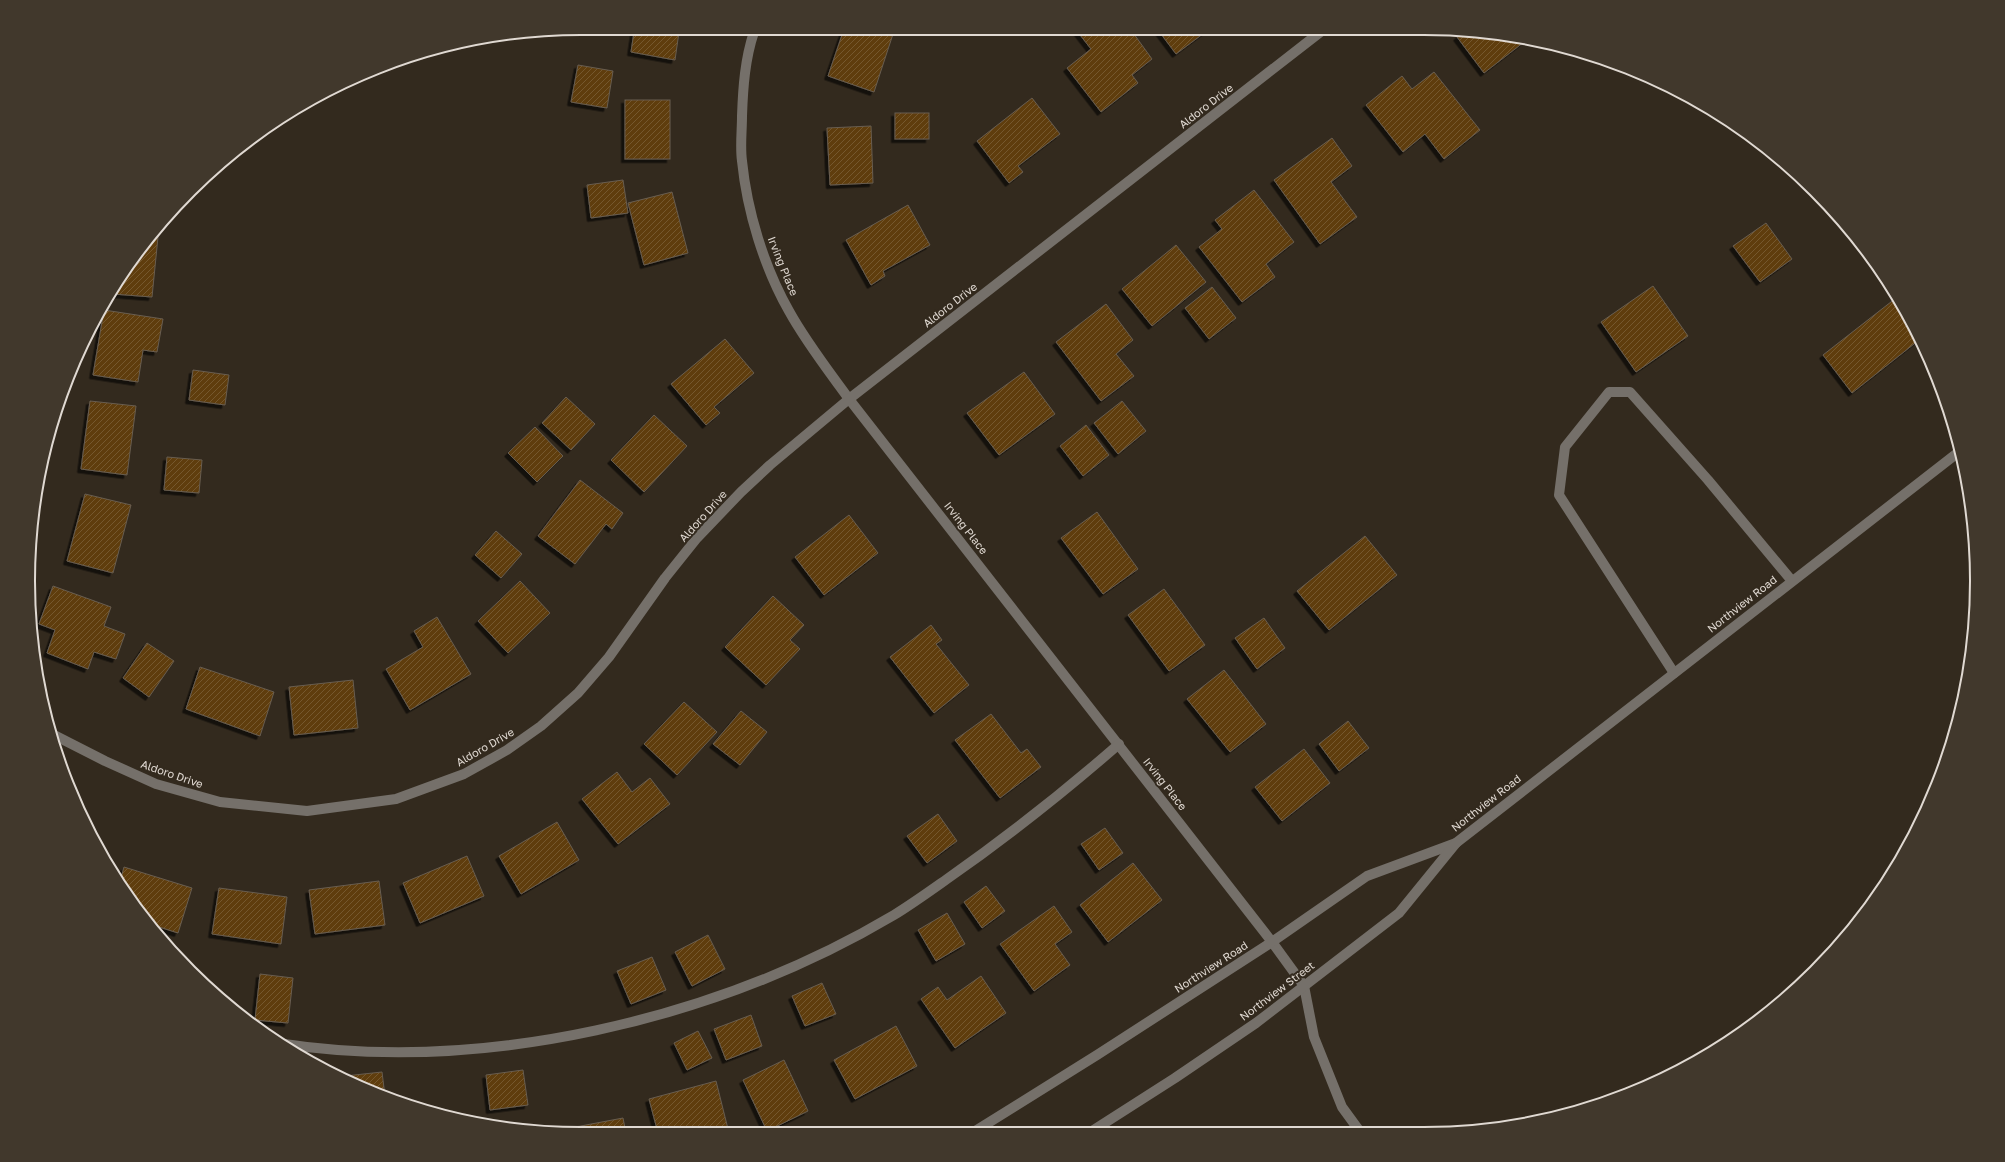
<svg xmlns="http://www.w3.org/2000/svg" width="2005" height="1162" font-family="'Golos Text',sans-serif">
<defs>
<pattern id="building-hatch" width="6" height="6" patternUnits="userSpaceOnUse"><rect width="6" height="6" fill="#5e3d0c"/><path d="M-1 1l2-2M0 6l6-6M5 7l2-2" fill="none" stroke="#75582e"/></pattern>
<filter id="shadow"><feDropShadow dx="-3.5" dy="3.5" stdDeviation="0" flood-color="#0009"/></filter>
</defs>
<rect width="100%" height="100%" fill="#332a1e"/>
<g fill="url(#building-hatch)" stroke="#685d50" filter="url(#shadow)">
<polygon points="1131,30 1152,59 1132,75 1138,83 1101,112 1067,68 1091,49 1077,31"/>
<polygon points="1158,30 1208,30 1176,54"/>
<polygon points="1466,30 1524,42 1484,73 1457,37"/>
<polygon points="894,31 874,92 828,76 843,32"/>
<polygon points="634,32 679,32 675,60 631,52"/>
<polygon points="578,65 613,71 607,108 571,102"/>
<polygon points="1434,72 1480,130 1444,159 1425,134 1403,152 1366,105 1402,76 1412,89"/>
<polygon points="1032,98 1060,134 1018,166 1023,172 1009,183 977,141"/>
<rect x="625" y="100" width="45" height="59"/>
<rect x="895" y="113" width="34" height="26"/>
<polygon points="871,126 873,183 830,185 827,128"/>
<polygon points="1332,138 1352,166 1331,182 1357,217 1320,244 1274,180"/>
<polygon points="623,180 628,213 591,218 587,185"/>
<polygon points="1254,190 1294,242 1266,264 1275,277 1242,302 1199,247 1222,229 1215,220"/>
<polygon points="672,192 688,253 644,265 628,203"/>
<polygon points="908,205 930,245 883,271 885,276 871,285 846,240"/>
<polygon points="1766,223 1792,259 1760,282 1733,246"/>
<polygon points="159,227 152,297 113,294 114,286 121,274"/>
<polygon points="1176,245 1206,282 1152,326 1122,289"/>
<polygon points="1653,286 1688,336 1636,372 1601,322"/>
<polygon points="1212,287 1236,318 1209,339 1185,308"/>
<polygon points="1896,298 1919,340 1852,393 1823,355"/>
<polygon points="1106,304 1133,340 1116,354 1134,376 1101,401 1056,342"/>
<polygon points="104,310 163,319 157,352 143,350 138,382 93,375"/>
<polygon points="725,339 754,373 714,407 720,413 706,425 671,384"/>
<polygon points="193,370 229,375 225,405 189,400"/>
<polygon points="1024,372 1055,414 999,455 967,413"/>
<polygon points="566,397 595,424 571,450 542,423"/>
<polygon points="90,401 136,406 127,475 81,469"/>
<polygon points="1122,401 1146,431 1118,454 1094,423"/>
<polygon points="654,415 687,446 644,492 611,460"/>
<polygon points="1086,425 1109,455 1083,476 1060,446"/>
<polygon points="535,427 563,456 537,482 508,453"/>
<polygon points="167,457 202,460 199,493 164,490"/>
<polygon points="580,480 623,513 612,529 606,524 575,564 538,536"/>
<polygon points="85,494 131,505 113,573 67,561"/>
<polygon points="1097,512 1138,569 1103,594 1061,538"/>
<polygon points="849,515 878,553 824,595 795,557"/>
<polygon points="496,531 522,554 501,578 475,555"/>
<polygon points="1365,536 1397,575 1329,630 1297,591"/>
<polygon points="520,581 550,613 508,653 478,621"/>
<polygon points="53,586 111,607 104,626 125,634 116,659 94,652 88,669 47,653 55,630 39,624"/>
<polygon points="1164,589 1205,645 1169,671 1128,615"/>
<polygon points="773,596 804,625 790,640 800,649 766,685 725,647"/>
<polygon points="437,617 471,674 410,710 386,669 423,647 414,631"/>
<polygon points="1264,618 1285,648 1257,669 1235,638"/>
<polygon points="931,625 942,640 936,644 969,685 934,713 890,657"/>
<polygon points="147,643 174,661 149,697 123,678"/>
<polygon points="200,667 274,692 260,736 186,709"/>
<polygon points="1224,670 1266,724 1230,752 1187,699"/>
<polygon points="353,680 358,728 294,735 289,687"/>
<polygon points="684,702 717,732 677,775 644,744"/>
<polygon points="741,711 767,732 740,765 713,744"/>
<polygon points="991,714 1021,753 1027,749 1041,767 1000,798 955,740"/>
<polygon points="1348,721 1369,748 1339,771 1319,744"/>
<polygon points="1304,749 1330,783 1282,821 1255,787"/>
<polygon points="617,772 632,792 650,778 670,804 618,844 582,799"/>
<polygon points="938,814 957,841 927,863 907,836"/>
<polygon points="557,822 579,860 521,894 499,856"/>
<polygon points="1105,828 1123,853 1099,870 1081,844"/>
<polygon points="97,846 106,852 103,858 102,858"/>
<polygon points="467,856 484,896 420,923 403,883"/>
<polygon points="1133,863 1162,900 1108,942 1080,905"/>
<polygon points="124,867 192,888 178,933 150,924 120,882"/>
<polygon points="379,881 385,925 315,934 309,890"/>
<polygon points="986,886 1005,911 982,928 964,902"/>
<polygon points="219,888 287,897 281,944 212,934"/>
<polygon points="1054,906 1072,932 1055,944 1070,965 1034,991 1000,944"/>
<polygon points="947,913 965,944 936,961 918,930"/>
<polygon points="708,935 725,969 692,986 675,952"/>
<polygon points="652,957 666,990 631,1004 617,971"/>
<polygon points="260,974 293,978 288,1023 255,1020"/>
<polygon points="981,976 1006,1013 955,1048 921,999 938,987 947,1000"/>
<polygon points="822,983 836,1014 805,1026 792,996"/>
<polygon points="751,1015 762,1046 726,1060 714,1029"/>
<polygon points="896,1026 917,1066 855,1099 834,1060"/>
<polygon points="698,1031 712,1058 687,1070 674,1043"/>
<polygon points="784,1060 808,1111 767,1131 743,1080"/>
<polygon points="523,1070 528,1105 490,1110 486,1075"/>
<polygon points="382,1072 385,1096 345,1076"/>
<polygon points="716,1081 729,1133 658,1133 649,1099"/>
<polygon points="623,1118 626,1133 571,1133 570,1128"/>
</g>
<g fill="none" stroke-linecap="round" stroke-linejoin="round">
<g stroke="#75706a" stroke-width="10">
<path d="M754,32C745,59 743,87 742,116C742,131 740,147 742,161C747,211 764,267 789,311C806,342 828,370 849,399L1272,942L1304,986L1314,1037L1342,1107L1361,1133"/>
<polyline points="1674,673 1559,495 1565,447 1609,392 1630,392 1708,480 1792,581"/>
<polyline points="52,734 105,761 156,784 220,802 307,811 396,799 464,774 507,750 541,726 578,693 609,657 665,578 697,538 741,492 770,465 849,399 1323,30"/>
<path d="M277,1043C482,1075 717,1020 894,915C912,904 930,891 947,879C1007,837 1064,792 1119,744"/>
<polyline points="972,1133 1097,1055 1272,942 1367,876 1456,843 1960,451"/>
<polyline points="1089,1133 1175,1078 1256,1023 1399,913 1456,843"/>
</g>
</g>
<g text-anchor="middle" stroke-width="4" stroke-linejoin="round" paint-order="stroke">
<g font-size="11" fill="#e0d9d2" stroke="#332a1e">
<text transform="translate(1206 106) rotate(-38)" y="4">Aldoro Drive</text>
<text transform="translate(783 266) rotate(68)" y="4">Irving Place</text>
<text transform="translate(950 305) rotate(-38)" y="4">Aldoro Drive</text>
<text transform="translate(703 516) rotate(-48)" y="4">Aldoro Drive</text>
<text transform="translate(966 528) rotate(52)" y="4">Irving Place</text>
<text transform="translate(1742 604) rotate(-38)" y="4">Northview Road</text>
<text transform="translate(485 747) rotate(-30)" y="4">Aldoro Drive</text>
<text transform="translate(172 774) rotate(19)" y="4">Aldoro Drive</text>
<text transform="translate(1165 784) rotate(52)" y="4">Irving Place</text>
<text transform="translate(1486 803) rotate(-38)" y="4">Northview Road</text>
<text transform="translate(1211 967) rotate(-33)" y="4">Northview Road</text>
<text transform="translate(1277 991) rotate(-37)" y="4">Northview Street</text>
</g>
</g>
<path d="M0 0H2005V1162H0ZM581 35H1424A546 546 0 0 1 1970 581V581A546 546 0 0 1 1424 1127H581A546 546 0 0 1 35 581V581A546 546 0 0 1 581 35Z" fill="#41382c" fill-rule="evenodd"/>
<path fill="none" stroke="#e0d9d2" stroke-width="2" d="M581 35H1424A546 546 0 0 1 1970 581V581A546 546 0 0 1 1424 1127H581A546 546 0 0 1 35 581V581A546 546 0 0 1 581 35Z"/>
</svg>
